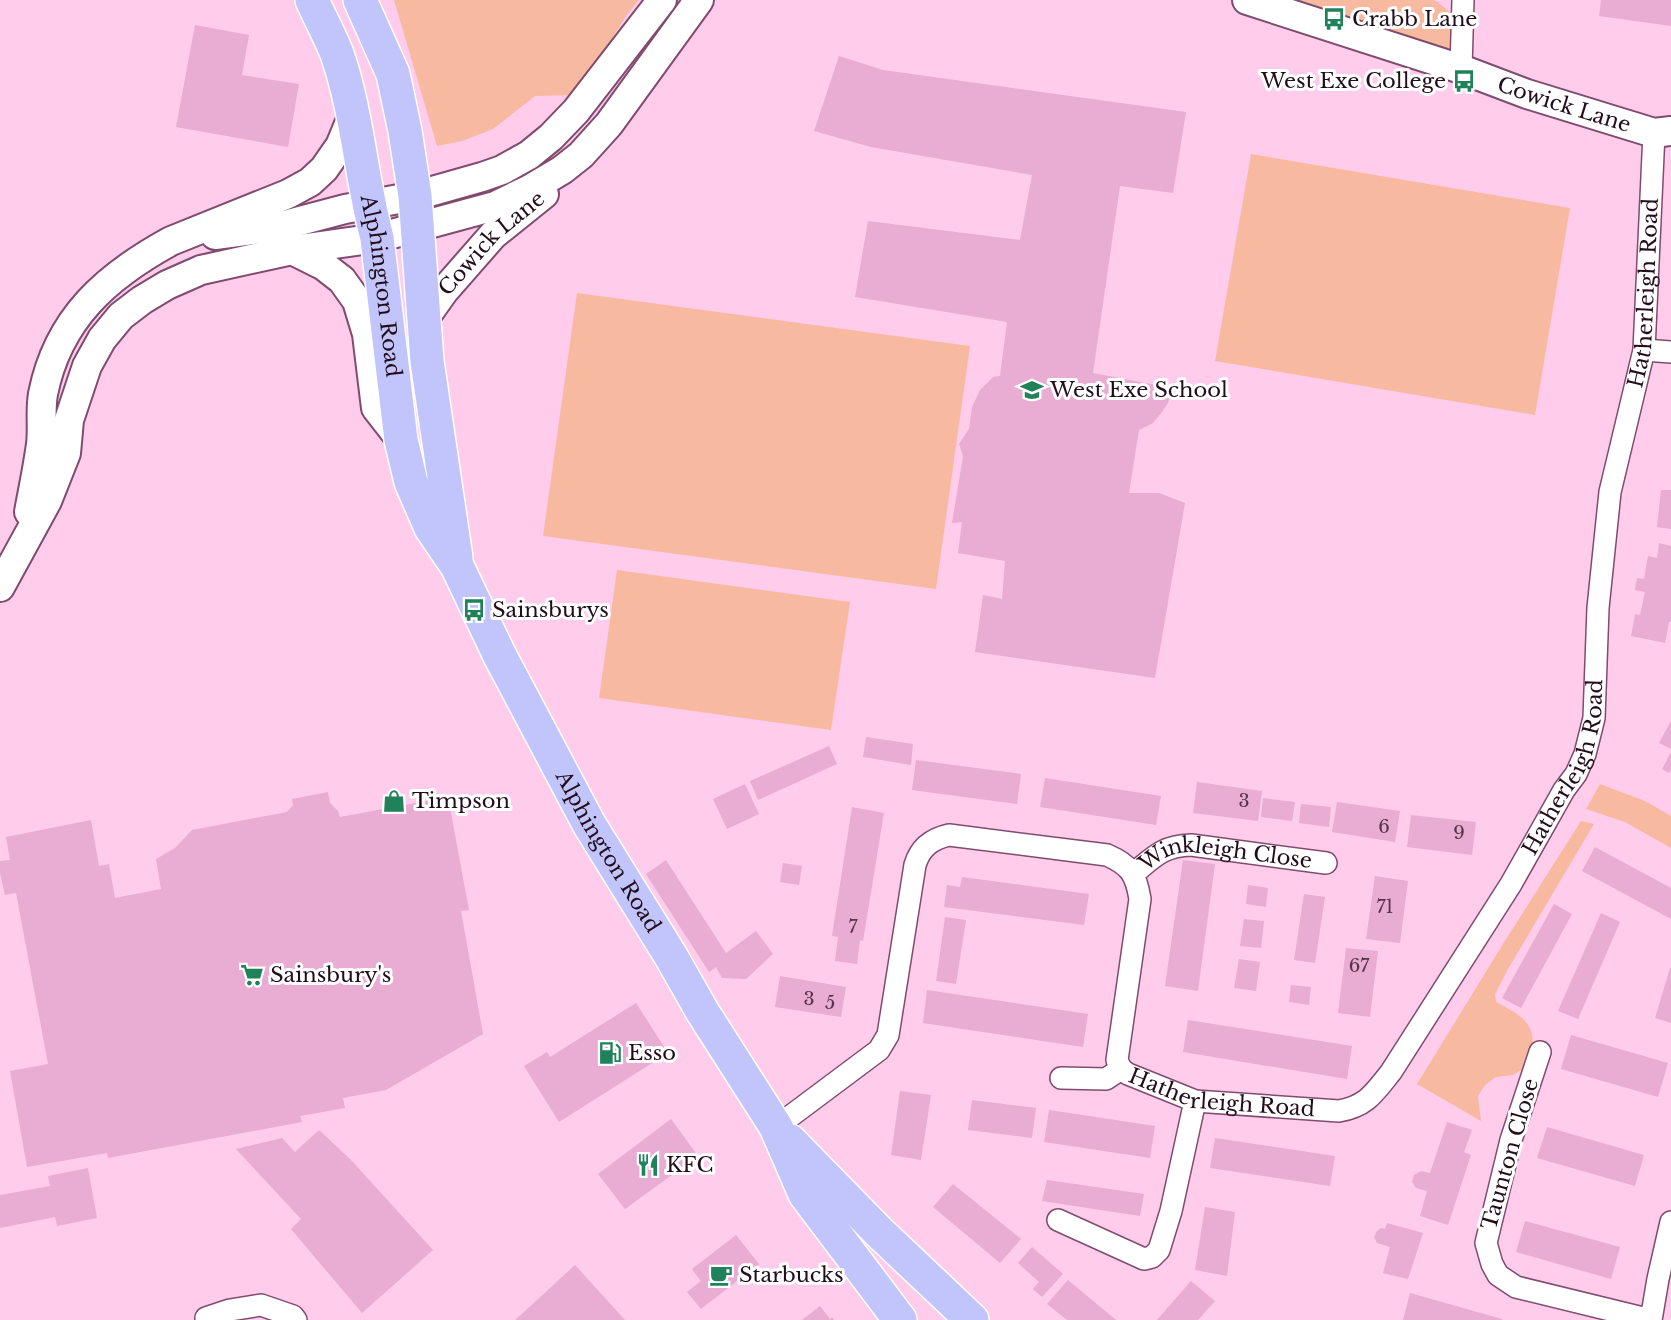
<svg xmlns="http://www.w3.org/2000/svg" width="1671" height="1320" font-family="'Libre Baskerville',serif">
<rect width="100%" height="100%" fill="#ffcceb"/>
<g fill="#f8b9a1">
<polygon points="394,0 639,0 626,16 578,95 535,96 493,129 462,141 437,146"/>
<path d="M1292,0H1434C1454,13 1458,20 1456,44L1448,49Z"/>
<polygon points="1251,154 1570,208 1535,415 1215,361"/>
<polygon points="577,293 970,346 936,589 543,536"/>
<polygon points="617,570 850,602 831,730 599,698"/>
<polygon points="1600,784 1645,801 1671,816 1671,848 1625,822 1586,809"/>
<path d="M1581,821L1594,824L1508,969L1495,994L1496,1002C1529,1019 1540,1028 1528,1066L1513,1075L1496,1077L1485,1085L1478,1096L1481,1121L1417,1084L1503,944Z"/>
</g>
<g fill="#e9acd2">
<polygon points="1601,0 1671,0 1671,26 1599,16"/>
<polygon points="195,25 249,35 242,75 299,84 288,147 176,127"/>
<polygon points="839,56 883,70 1186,112 1173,193 1120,186 1093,373 1172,388 1168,403 1162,412 1153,423 1139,430 1129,493 1159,493 1185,503 1155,678 975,652 983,595 1002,599 1005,561 958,553 962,522 952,523 963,456 959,444 969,429 972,407 980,390 993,377 1000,376 1007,322 855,297 868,221 1020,240 1032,175 871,147 814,131"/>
<polygon points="1661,490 1671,490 1671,529 1657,527"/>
<polygon points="1659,543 1671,546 1671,622 1669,622 1665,643 1631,636 1635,614 1640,615 1645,592 1635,590 1637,578 1644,579 1648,556 1657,558"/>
<polygon points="1671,721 1671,749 1659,743"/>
<polygon points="866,737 913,744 911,765 863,757"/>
<polygon points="829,746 837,764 758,800 750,781"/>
<polygon points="1671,752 1671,769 1669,773 1662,769"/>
<polygon points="916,760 1021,774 1017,804 912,790"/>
<polygon points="1045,778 1161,796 1156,825 1040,807"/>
<polygon points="1197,782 1262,791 1258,821 1193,813"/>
<polygon points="745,784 759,814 727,829 713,799"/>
<polygon points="328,792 330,803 338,811 340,817 448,797 469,910 461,911 483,1034 386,1090 343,1098 345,1108 300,1116 302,1122 108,1158 107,1153 27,1167 10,1071 48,1064 16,893 5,895 0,873 0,861 10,860 6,837 91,820 99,866 109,864 115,898 161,889 156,859 175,848 192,830 287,812 293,805 292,799"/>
<polygon points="1263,798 1295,802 1292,821 1261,817"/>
<polygon points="1337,802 1400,811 1395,842 1332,832"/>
<polygon points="1301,804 1331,807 1329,827 1299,823"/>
<polygon points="852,807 884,813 863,941 860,940 857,964 835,961 838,937 832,936"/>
<polygon points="1411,815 1476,822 1472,855 1407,847"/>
<polygon points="1595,847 1671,888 1671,919 1582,871"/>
<polygon points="666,860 726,953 756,931 773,954 746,979 722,978 716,967 709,972 646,874"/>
<polygon points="1183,860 1215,864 1198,991 1165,986"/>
<polygon points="783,863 802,866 799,885 780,882"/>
<polygon points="1375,876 1408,881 1400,943 1366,939"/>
<polygon points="962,877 1089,894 1084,925 944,907 947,885 960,887"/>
<polygon points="1248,885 1268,888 1266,907 1246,904"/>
<polygon points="1304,894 1325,897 1315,963 1294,960"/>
<polygon points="1554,904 1572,914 1521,1008 1502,998"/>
<polygon points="1601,913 1620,922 1578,1019 1558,1011"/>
<polygon points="945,917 966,920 956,984 936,981"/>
<polygon points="1244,919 1264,921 1261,948 1240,946"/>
<polygon points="1346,948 1378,951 1370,1017 1338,1013"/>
<polygon points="1239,959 1260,962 1256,991 1234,988"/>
<polygon points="1670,968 1671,968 1671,1023 1655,1018"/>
<polygon points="780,976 846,987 841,1017 775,1007"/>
<polygon points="1291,985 1311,987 1309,1005 1289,1002"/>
<polygon points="927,990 1088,1014 1083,1047 923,1023"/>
<polygon points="636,1003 668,1053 559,1122 524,1066 547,1052 550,1057"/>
<polygon points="1188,1020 1352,1046 1347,1079 1183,1052"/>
<polygon points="1571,1035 1668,1063 1658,1097 1561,1069"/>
<polygon points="900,1091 931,1095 921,1160 891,1155"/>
<polygon points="972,1100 1036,1108 1032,1138 968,1130"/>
<polygon points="1049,1110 1155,1126 1150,1158 1044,1142"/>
<polygon points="671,1119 698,1156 625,1209 598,1174"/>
<polygon points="1447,1122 1472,1130 1464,1152 1471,1155 1448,1225 1420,1216 1427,1191 1416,1188 1412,1182 1414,1175 1421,1171 1430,1173"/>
<polygon points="1547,1127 1644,1155 1635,1186 1537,1158"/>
<polygon points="319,1130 351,1160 433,1250 362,1313 291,1229 301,1219 236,1149 282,1138 295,1152"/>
<polygon points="1215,1138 1335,1156 1330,1186 1210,1168"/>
<polygon points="88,1168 97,1218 57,1226 55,1217 0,1228 0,1195 50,1186 48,1176"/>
<polygon points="1047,1180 1144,1194 1140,1216 1042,1201"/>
<polygon points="953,1184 1021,1239 1000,1263 933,1207"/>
<polygon points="1205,1207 1235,1212 1227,1276 1195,1270"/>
<polygon points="1525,1221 1620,1247 1611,1279 1516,1252"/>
<polygon points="1387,1223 1423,1233 1408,1279 1383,1273 1390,1247 1377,1243 1374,1237 1377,1231 1381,1228 1385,1229"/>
<polygon points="736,1235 759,1264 701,1309 687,1292 701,1281 692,1269"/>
<polygon points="1032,1247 1063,1274 1042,1297 1033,1289 1039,1282 1018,1263"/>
<polygon points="575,1265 625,1320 515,1320 524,1312"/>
<polygon points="1068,1280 1116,1320 1067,1320 1047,1304"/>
<polygon points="1191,1281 1215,1301 1198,1320 1157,1320"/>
<polygon points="1410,1293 1502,1319 1502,1320 1403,1320"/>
<polygon points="820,1306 830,1319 832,1317 834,1320 802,1320"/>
</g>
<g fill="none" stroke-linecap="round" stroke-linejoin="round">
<g stroke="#804b6e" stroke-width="24">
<g id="street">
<polyline points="1461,69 1463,0"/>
<polyline points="1644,350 1671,352"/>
<path id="s1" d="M1133,874C1154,857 1162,846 1191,845L1326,863"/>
<polyline points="1540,1052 1511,1140 1486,1243 1492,1264 1498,1275 1516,1287 1651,1320 1658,1279 1671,1222"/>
<polyline points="1061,1078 1106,1079 1121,1069"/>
<path id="s2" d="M776,1127L879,1050L888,1035L915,865C920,848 931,839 949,835L1107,855C1130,865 1136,874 1140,899L1117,1060L1121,1069L1128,1074L1195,1101L1339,1111C1367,1106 1374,1093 1391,1072L1511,884L1564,790L1576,774L1585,754L1594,718L1598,608L1610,492L1644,350L1654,133"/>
<polyline points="1058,1220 1144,1259 1152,1257 1159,1250 1171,1211 1195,1101"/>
<polyline points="206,1318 230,1310 261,1305 293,1316 296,1320"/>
</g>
</g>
<g stroke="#804b6e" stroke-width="32">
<g id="secondary">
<path id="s3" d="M1247,0L1461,69L1527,94L1654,133L1671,131"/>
<polyline points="215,235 277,227 345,209 415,196 482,177 502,170 529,155 551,137 576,111 662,0"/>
<polyline points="292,250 324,266 342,280 357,301 367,334 376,408 401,440"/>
<path id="s4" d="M424,319L444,291L493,235L544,194"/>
<path d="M29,512C33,490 38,467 41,444C43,428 40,410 43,394C58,318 107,276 171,241L288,194L310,182L324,169L340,146L352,117"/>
<polyline points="0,587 47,501 66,453 69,420 87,366 102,339 121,316 142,300 167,285 201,270 292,250 377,238 495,206 530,189 562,170 581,155 609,124 699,0"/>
</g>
</g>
<g stroke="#fff" stroke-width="36">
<g id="highway">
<path id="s5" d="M312,0C320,18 330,36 337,54C357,111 361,178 377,238L401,440L411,482L431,528L457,566L500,656L589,824L672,958L702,1011L776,1127L805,1194L900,1320"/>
<polyline points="360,0 393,74 405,131 415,196 427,361 456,558"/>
<polyline points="790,1141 879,1232 972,1320"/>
</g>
</g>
<use href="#street" stroke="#fff" stroke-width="21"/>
<use href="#secondary" stroke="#fff" stroke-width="28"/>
<use href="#highway" stroke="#c1c5fb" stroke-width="33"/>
</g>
<defs>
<g id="bus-bare" transform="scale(1.8)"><path d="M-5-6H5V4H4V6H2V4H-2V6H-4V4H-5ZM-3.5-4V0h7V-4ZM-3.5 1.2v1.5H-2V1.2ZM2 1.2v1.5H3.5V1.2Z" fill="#20825a" stroke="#fff" stroke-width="2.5" paint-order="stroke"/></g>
<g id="school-bare" transform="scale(1.8)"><path d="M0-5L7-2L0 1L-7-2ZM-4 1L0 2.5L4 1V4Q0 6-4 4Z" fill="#20825a" stroke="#fff" stroke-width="2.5" paint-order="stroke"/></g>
<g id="shop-bare" transform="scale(1.8)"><path d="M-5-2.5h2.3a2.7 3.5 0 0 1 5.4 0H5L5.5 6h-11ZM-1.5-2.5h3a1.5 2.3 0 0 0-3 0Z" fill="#20825a" stroke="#fff" stroke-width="2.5" paint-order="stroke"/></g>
<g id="supermarket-bare" transform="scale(1.8)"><path d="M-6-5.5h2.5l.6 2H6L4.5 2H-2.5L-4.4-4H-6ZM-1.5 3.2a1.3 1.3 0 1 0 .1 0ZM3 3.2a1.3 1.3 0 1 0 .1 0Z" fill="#20825a" stroke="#fff" stroke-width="2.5" paint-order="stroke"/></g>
<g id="fuel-bare" transform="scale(1.8)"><path d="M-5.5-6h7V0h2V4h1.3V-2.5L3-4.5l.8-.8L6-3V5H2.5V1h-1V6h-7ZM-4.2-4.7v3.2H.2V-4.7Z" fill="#20825a" stroke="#fff" stroke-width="2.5" paint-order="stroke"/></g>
<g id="restaurant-bare" transform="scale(1.8)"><path d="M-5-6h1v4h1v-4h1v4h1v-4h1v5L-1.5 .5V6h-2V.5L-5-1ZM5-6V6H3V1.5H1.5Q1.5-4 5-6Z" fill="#20825a" stroke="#fff" stroke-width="2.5" paint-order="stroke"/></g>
<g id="cafe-bare" transform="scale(1.8)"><path d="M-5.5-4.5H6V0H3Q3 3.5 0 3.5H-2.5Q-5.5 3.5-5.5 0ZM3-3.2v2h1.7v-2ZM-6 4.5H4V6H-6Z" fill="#20825a" stroke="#fff" stroke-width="2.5" paint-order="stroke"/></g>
</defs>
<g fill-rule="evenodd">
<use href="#bus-bare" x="1334" y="19"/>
<use href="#bus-bare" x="1464" y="81"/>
<use href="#school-bare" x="1032" y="390"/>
<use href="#bus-bare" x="474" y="610"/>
<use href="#shop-bare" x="394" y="801"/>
<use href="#supermarket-bare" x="252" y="975"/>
<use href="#fuel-bare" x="610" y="1053"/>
<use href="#restaurant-bare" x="648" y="1165"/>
<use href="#cafe-bare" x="721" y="1275"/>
</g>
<g text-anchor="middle" stroke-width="6" stroke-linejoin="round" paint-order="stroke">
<g font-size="18" fill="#543549">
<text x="1244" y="807">3</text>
<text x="1384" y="833">6</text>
<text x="1459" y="839">9</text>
<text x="1385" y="913">71</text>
<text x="853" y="933">7</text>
<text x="1359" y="972">67</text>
<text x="809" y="1005">3</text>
<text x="830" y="1009">5</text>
</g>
<g font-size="21" fill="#220d1b" stroke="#fff" text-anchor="start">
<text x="1352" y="26">Crabb Lane</text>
<text x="1446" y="88" text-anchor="end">West Exe College</text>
<text x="1050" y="397">West Exe School</text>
<text x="492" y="617">Sainsburys</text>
<text x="412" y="808">Timpson</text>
<text x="270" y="982">Sainsbury's</text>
<text x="628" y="1060">Esso</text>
<text x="666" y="1172">KFC</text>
<text x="739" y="1282">Starbucks</text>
</g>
<g font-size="21" fill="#220d1b" stroke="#fff">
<text dy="7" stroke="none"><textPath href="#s3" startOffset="334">Cowick Lane</textPath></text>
<text dy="7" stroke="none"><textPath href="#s4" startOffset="102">Cowick Lane</textPath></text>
<text dy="7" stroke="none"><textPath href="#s5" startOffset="296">Alphington Road</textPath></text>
<text dy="7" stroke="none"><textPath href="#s2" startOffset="1888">Hatherleigh Road</textPath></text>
<text dy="7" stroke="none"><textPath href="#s2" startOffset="1402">Hatherleigh Road</textPath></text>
<text dy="7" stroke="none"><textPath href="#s5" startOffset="914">Alphington Road</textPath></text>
<text dy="7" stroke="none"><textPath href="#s1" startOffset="100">Winkleigh Close</textPath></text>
<text dy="7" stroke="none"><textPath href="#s2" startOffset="862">Hatherleigh Road</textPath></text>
<text transform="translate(1510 1154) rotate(-74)" y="7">Taunton Close</text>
</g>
</g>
</svg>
